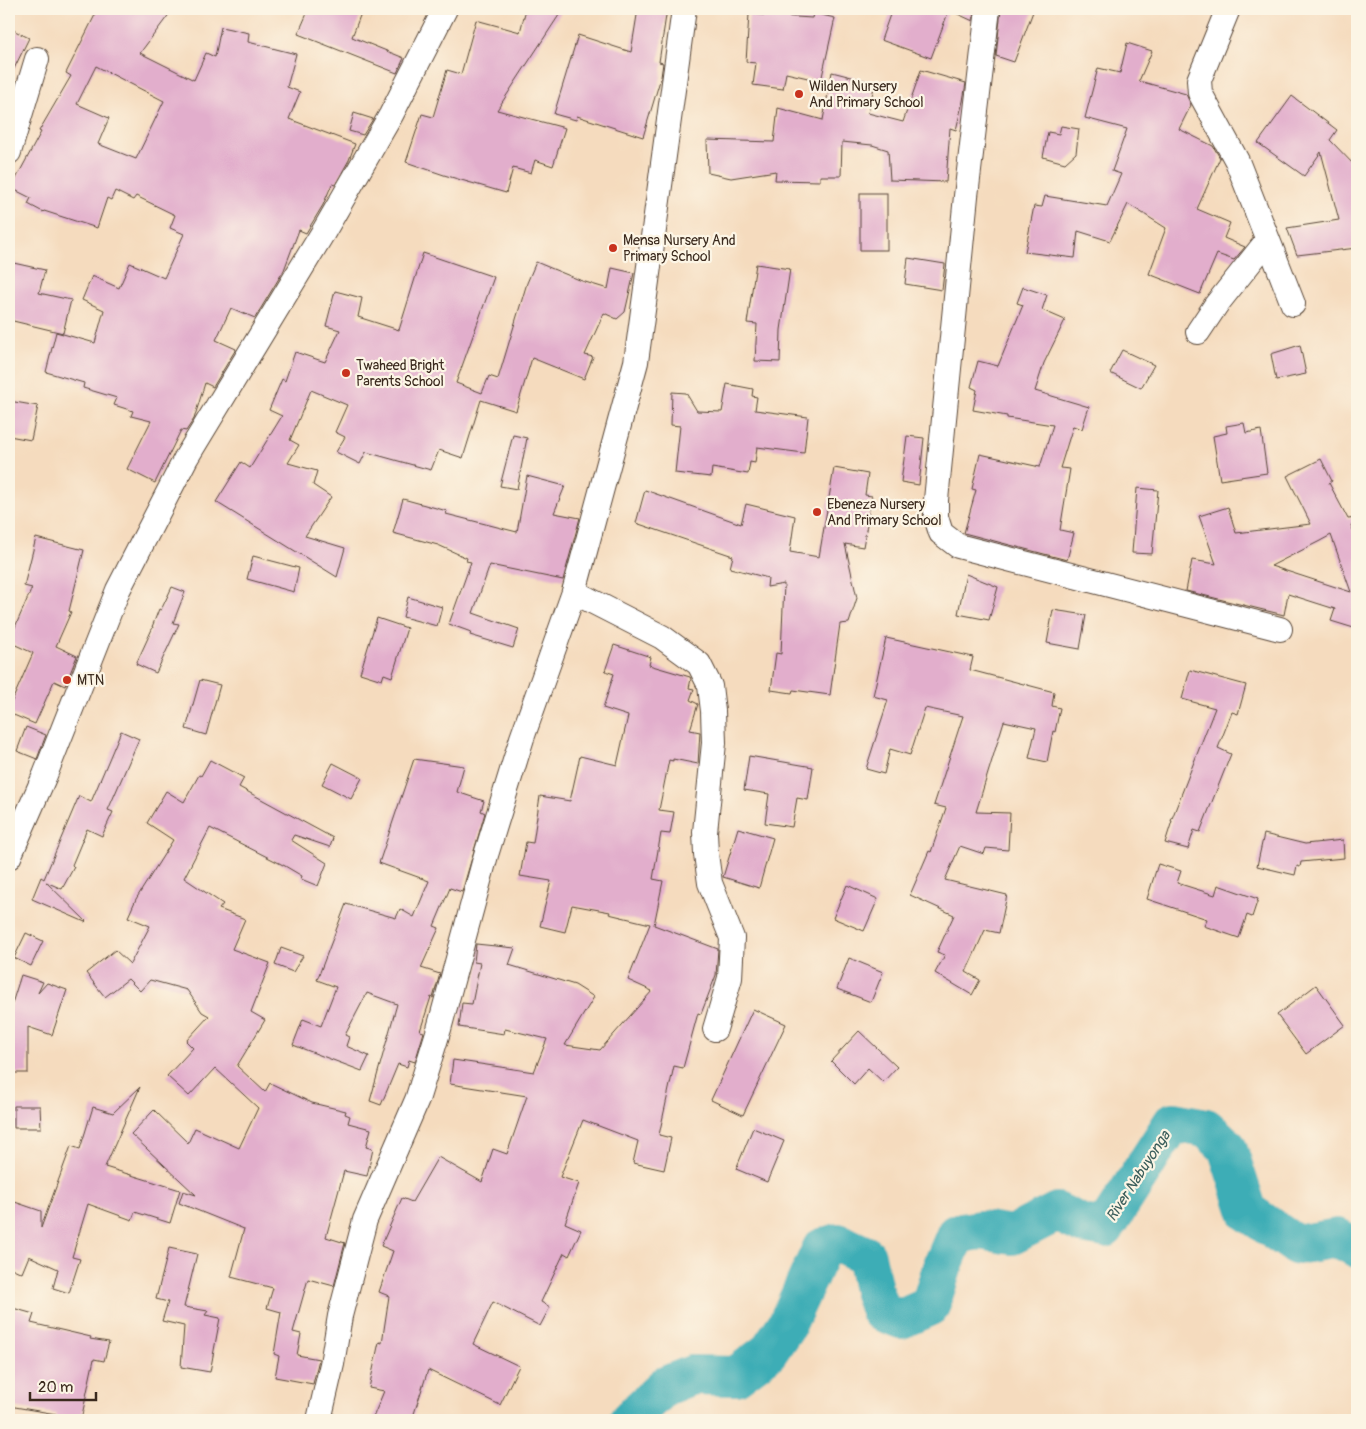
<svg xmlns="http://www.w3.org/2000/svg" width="1366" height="1429" font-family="Pangolin,sans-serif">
<rect width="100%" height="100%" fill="#fcf5e5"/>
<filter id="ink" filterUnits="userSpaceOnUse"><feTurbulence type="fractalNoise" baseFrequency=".02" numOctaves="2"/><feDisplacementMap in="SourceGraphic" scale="10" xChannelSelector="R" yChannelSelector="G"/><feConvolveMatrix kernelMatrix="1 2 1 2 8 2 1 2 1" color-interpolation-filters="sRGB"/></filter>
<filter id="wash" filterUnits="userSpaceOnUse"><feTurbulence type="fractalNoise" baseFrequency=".0096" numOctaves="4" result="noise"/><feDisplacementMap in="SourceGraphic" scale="20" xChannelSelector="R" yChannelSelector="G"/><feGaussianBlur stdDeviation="1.12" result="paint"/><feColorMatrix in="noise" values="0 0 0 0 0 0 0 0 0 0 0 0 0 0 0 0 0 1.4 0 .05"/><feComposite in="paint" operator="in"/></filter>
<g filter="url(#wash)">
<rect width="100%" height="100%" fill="#f5dbbe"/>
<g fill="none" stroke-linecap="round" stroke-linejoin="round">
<polyline stroke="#3cadb6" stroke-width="40" points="629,1420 665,1386 692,1375 736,1376 768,1352 787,1324 822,1248 838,1243 866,1256 873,1290 880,1311 901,1319 930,1306 943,1265 956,1234 980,1230 1012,1235 1057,1212 1082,1224 1105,1228 1173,1122 1206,1128 1227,1147 1248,1212 1296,1245 1338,1238 1357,1248"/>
</g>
<g id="blocks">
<g fill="#e2aecc" fill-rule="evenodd">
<path d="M98,9H173L140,53L194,80L206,53L215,57L221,27L249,33L248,42L296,54L287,87L300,92L289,119L355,144L349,160L335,185L332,184L323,205L306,233L299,230L284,270L255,318L231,308L216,340L236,349L213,387L205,383L194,419L186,431L181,430L155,483L127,469L151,421L131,416L133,411L114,405L117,398L83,388L84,383L46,372L56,332L95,343L104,310L82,300L92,276L119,288L130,263L164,278L184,234L170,228L175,215L136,196L133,200L115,191L111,200L107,198L97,228L44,211L43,212L28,204L31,198L11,188L41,132L39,131L71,76L66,73ZM96,66L164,101L136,159L98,144L109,118L77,104Z"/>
<polygon points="309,9 352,9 361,13 352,37 404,58 397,73 298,34"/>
<polygon points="526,9 563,9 497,110 565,128 553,166 535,160 531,173 513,168 506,193 444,175 406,162 422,114 433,117 447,70 461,74 476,20 520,32"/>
<polygon points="638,9 667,9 659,62 663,63 661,77 643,137 577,116 576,120 554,114 578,35 631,52"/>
<polygon points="892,9 974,9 973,21 949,10 931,58 881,40"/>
<polygon points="1001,9 1034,9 1014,62 996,56"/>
<polygon points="813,13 835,18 821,81 786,73 783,89 753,85 756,63 746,62 749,14 812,18"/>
<polygon points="9,28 29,38 9,79"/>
<polygon points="1127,43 1152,51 1139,81 1186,94 1191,105 1179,129 1213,146 1220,158 1197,209 1230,223 1224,238 1245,247 1234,260 1217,254 1200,294 1149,274 1166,228 1128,204 1110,241 1078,231 1075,258 1025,252 1034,206 1042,207 1045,196 1107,206 1121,174 1112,171 1127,129 1085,118 1098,68 1120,73"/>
<polygon points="921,70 966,83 963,101 956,130 950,128 946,182 890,180 888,150 872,145 842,142 841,176 820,176 820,181 775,180 776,171 731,178 708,173 707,140 774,142 778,108 823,120 832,72 875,83 868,113 903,122"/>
<polygon points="1292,96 1337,130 1330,140 1357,168 1357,248 1297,255 1287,228 1339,220 1321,152 1304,176 1258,143"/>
<polygon points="354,113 373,119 363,135 349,131"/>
<polygon points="1061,126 1079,129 1076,153 1065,163 1043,157 1048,132 1059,134"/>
<rect x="860" y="193" width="27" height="57"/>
<polygon points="423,253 494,277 456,383 482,393 489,376 498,379 527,283 536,262 582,281 608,289 612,268 634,273 625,312 617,319 604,313 585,355 593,357 584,379 532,358 516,411 481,400 463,458 439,450 431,470 366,452 360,464 336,452 345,437 335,432 347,405 311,390 290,440 299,445 288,463 317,471 313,485 331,497 305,536 345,548 337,577 216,502 241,462 250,468 282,416 269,410 282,379 285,381 295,352 325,362 340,330 326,326 335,291 362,298 358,317 399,330"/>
<polygon points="908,258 945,264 942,290 905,284"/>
<polygon points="9,262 45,270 39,293 71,300 63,333 9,320"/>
<polygon points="756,264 790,269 781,330 780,362 755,361 757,324 747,323"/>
<polygon points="1023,287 1047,295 1042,310 1065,320 1044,363 1035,391 1089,407 1082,429 1073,426 1060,468 1070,469 1060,530 1074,533 1067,560 964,533 976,490 972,489 980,454 1040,467 1053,425 1007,418 1007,416 973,410 977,390 971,387 978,361 998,366 1023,305 1017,303"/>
<polygon points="1300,345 1306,374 1276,380 1271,354"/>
<polygon points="1122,350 1154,365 1141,388 1110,373"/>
<polygon points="727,384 753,389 752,396 757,397 755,410 808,417 804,453 757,447 755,463 750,462 748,474 712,468 711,477 675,473 680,426 671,425 672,392 686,393 697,411 722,412"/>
<polygon points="9,401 38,406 31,440 9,436"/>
<polygon points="1244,423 1246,433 1261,430 1267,473 1220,480 1213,436 1227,433 1226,426"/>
<polygon points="513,435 527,438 517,489 500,486"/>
<polygon points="907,436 924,438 919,485 901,482"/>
<path d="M1321,459L1332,481L1329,483L1348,519L1357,518V522L1351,525L1357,539V629L1331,621L1335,609L1288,594L1284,615L1186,591L1192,560L1216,564L1199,516L1228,507L1236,533L1311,524L1287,476ZM1331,535L1351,592L1271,566L1320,541Z"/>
<polygon points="834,468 868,474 865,495 872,496 863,547 845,544 857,598 849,623 840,624 830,695 793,690 792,693 771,690 776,653 781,654 784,584 767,587 768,578 730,568 733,556 636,523 645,490 741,524 746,504 795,516 790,552 819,557"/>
<polygon points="527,476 565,486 554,513 580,518 563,580 490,565 473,613 519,629 513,648 470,635 471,632 449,624 471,562 466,561 467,558 438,545 393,533 403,499 447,511 446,514 517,532"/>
<polygon points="1137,488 1158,490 1152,554 1132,553"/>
<polygon points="36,538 84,550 69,611 71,612 56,646 77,656 65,686 54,681 35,724 9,713 9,708 33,653 9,642 9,641 32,588 24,586"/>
<polygon points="253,556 299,568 294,592 247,579"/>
<polygon points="966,574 998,587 989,620 958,614"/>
<polygon points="172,587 185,592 173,623 179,624 156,673 136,664 153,627 152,627 159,609 161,610"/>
<polygon points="408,597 442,607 437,626 403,617"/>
<polygon points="1053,610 1086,615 1080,649 1047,643"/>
<polygon points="377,618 407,628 392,677 384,674 382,680 360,673"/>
<polygon points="886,638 973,657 970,670 1054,692 1052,706 1060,708 1055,732 1053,731 1047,762 1029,758 1036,728 1004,721 976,812 1010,813 1008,850 986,848 984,854 960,846 945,880 1007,895 999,933 985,930 966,972 980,980 972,995 935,973 945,955 937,952 954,915 910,895 929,851 931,852 946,808 934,805 963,716 925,708 910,755 890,749 884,774 866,769 888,700 873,696"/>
<polygon points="614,645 651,657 649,665 690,677 691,679 689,688 694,689 690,700 698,704 690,730 700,732 698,764 673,759 673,761 669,760 659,810 674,812 670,834 661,833 653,879 663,881 654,925 718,949 716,975 701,1014 698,1013 683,1068 674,1066 659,1135 671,1138 664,1170 633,1163 638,1141 583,1120 560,1177 579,1183 565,1223 581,1230 569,1256 564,1253 541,1302 550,1307 540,1326 493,1302 473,1344 519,1366 500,1405 428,1370 412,1420 372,1420 384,1391 369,1388 379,1342 382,1343 389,1296 379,1292 393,1251 381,1246 402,1198 412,1202 438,1157 482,1182 493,1149 507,1154 527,1096 450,1084 453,1060 534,1072 547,1039 505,1029 504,1034 459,1027 462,1003 472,1004 480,963 474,962 476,944 515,948 509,965 575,985 594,997 565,1045 600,1050 652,991 628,980 650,924 609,914 610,912 572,905 565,932 540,926 551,881 520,876 526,842 533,843 540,796 570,801 580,756 617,765 628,716 603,708 614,674 605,671"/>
<polygon points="1190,670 1246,685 1238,714 1232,712 1218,748 1231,754 1200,832 1194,830 1188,849 1165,843 1172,821 1171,821 1215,708 1182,699"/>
<polygon points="200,680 220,685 206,735 186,729"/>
<polygon points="26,727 46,735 37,759 17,751"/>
<polygon points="121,731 139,739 108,810 113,812 102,836 87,829 72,865 74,867 62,889 46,882 86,921 85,922 32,899 41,877 44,879 79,796 91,802"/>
<polygon points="749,756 813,767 808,800 797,798 792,827 765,823 769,794 744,790"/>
<polygon points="414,759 464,766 457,792 484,801 481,811 485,813 462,892 450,888 434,926 439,928 421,968 440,974 433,998 431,997 420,1031 424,1032 415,1062 409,1060 407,1067 398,1064 381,1105 370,1101 397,1004 367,993 345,1035 349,1037 346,1046 369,1056 362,1071 293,1045 303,1019 321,1026 336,987 317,980 346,904 396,918 400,909 414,917 429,881 379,863"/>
<polygon points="210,760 244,778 239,787 333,838 330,847 294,835 291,840 327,863 318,886 301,879 302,876 285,866 210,828 184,878 223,904 219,909 245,919 232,949 270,963 251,1012 265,1020 237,1066 265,1092 270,1083 312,1103 346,1111 345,1114 350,1116 348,1123 371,1129 366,1147 373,1149 367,1176 344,1171 326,1237 345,1243 334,1286 308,1279 293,1332 301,1334 297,1355 319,1359 313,1384 275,1377 279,1356 274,1354 281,1312 267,1308 273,1288 231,1277 244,1229 179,1203 183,1191 196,1195 131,1134 154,1110 188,1143 195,1128 239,1148 258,1108 215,1068 189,1096 167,1076 193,1048 186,1041 209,1016 202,1012 187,990 150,980 140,991 128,979 105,997 86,973 115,950 130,964 150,926 128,917 136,899 173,840 147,823 166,791 184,802 199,775 201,776"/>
<polygon points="333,763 362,778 351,799 322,784"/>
<polygon points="738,828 773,838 759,888 723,877"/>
<polygon points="1264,834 1305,844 1343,840 1344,858 1301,862 1300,867 1297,866 1295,875 1257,866"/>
<polygon points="1158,864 1181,871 1177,883 1215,895 1218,885 1258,899 1252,917 1247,915 1239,938 1204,926 1207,919 1147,899"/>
<polygon points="847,885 878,899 864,931 833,918"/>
<polygon points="26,933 43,941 31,966 14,958"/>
<polygon points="281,948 303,956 293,972 275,965"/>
<polygon points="849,958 883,972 871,1002 837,989"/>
<polygon points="21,975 43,982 38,993 47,983 67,990 52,1035 28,1027 28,1073 9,1073 9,1013"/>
<polygon points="1316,985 1345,1025 1306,1054 1277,1015"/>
<polygon points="753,1009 786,1024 743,1115 711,1100"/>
<polygon points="859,1031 897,1067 883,1082 868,1068 854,1084 831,1061"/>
<polygon points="140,1087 105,1167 180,1190 170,1223 135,1212 132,1220 88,1204 72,1257 80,1259 69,1293 53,1288 58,1269 29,1256 22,1273 9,1267 9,1200 41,1211 41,1228 71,1146 80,1149 93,1107 113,1113"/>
<polygon points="14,1106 40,1106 41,1128 14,1128"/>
<polygon points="753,1128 784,1141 767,1182 736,1169"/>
<polygon points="169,1248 197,1254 184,1307 208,1311 205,1315 220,1318 210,1372 181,1367 184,1326 162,1321 168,1302 156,1299"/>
<polygon points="9,1307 34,1314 31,1323 91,1337 90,1339 109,1342 104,1361 94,1359 81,1420 55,1420 56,1414 9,1406"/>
</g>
</g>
</g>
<g filter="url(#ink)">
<use href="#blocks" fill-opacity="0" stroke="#574536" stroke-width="1"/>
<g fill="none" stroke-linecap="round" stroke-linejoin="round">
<g stroke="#574536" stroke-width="26">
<g id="street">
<polyline points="988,9 966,196 936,500 936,517 941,533 958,546 1280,629"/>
<polyline points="1228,9 1199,80 1200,93 1237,161 1293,304"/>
<polyline points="9,152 37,59"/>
<polyline points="1198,332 1216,305 1267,241"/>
<polyline points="574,592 662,637 699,664 710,686 713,711 714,743 705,832 706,854 710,883 732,938 730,978 715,1029"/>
<polyline points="9,857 45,775 118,590 186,458 324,231 391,115 445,9"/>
<polyline points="319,1420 332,1364 340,1316 365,1220 417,1100 439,1029 486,855 522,738 574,592 636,362 684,9"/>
</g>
</g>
<use href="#street" stroke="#fff" stroke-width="24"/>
</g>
</g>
<g fill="#c8321e" stroke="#fcf5e5" stroke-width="2">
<circle cx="799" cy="94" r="5"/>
<circle cx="613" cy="248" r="5"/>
<circle cx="346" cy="373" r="5"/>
<circle cx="817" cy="512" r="5"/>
<circle cx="67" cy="680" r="5"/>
</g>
<g text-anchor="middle" stroke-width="4.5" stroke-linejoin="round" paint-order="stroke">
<g font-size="14" fill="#3b2a1e" stroke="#fcf5e5" text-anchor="start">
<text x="809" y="91">Wilden Nursery<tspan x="809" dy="16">And Primary School</tspan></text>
<text x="623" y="245">Mensa Nursery And<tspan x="623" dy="16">Primary School</tspan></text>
<text x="356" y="370">Twaheed Bright<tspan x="356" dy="16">Parents School</tspan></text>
<text x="827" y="509">Ebeneza Nursery<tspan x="827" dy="16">And Primary School</tspan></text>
<text x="77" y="685">MTN</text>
</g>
<g font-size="15" font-style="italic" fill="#3b5e5b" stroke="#fcf5e5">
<text transform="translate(1138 1176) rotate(-57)" y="5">River Nabuyonga</text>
</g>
</g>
<rect width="1366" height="1429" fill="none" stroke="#fcf5e5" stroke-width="30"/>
<path d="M30 1392v8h66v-8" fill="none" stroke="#3b2a1e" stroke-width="2.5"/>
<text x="38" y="1392" font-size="15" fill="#3b2a1e" stroke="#fcf5e5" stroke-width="4" paint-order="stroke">20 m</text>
</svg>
